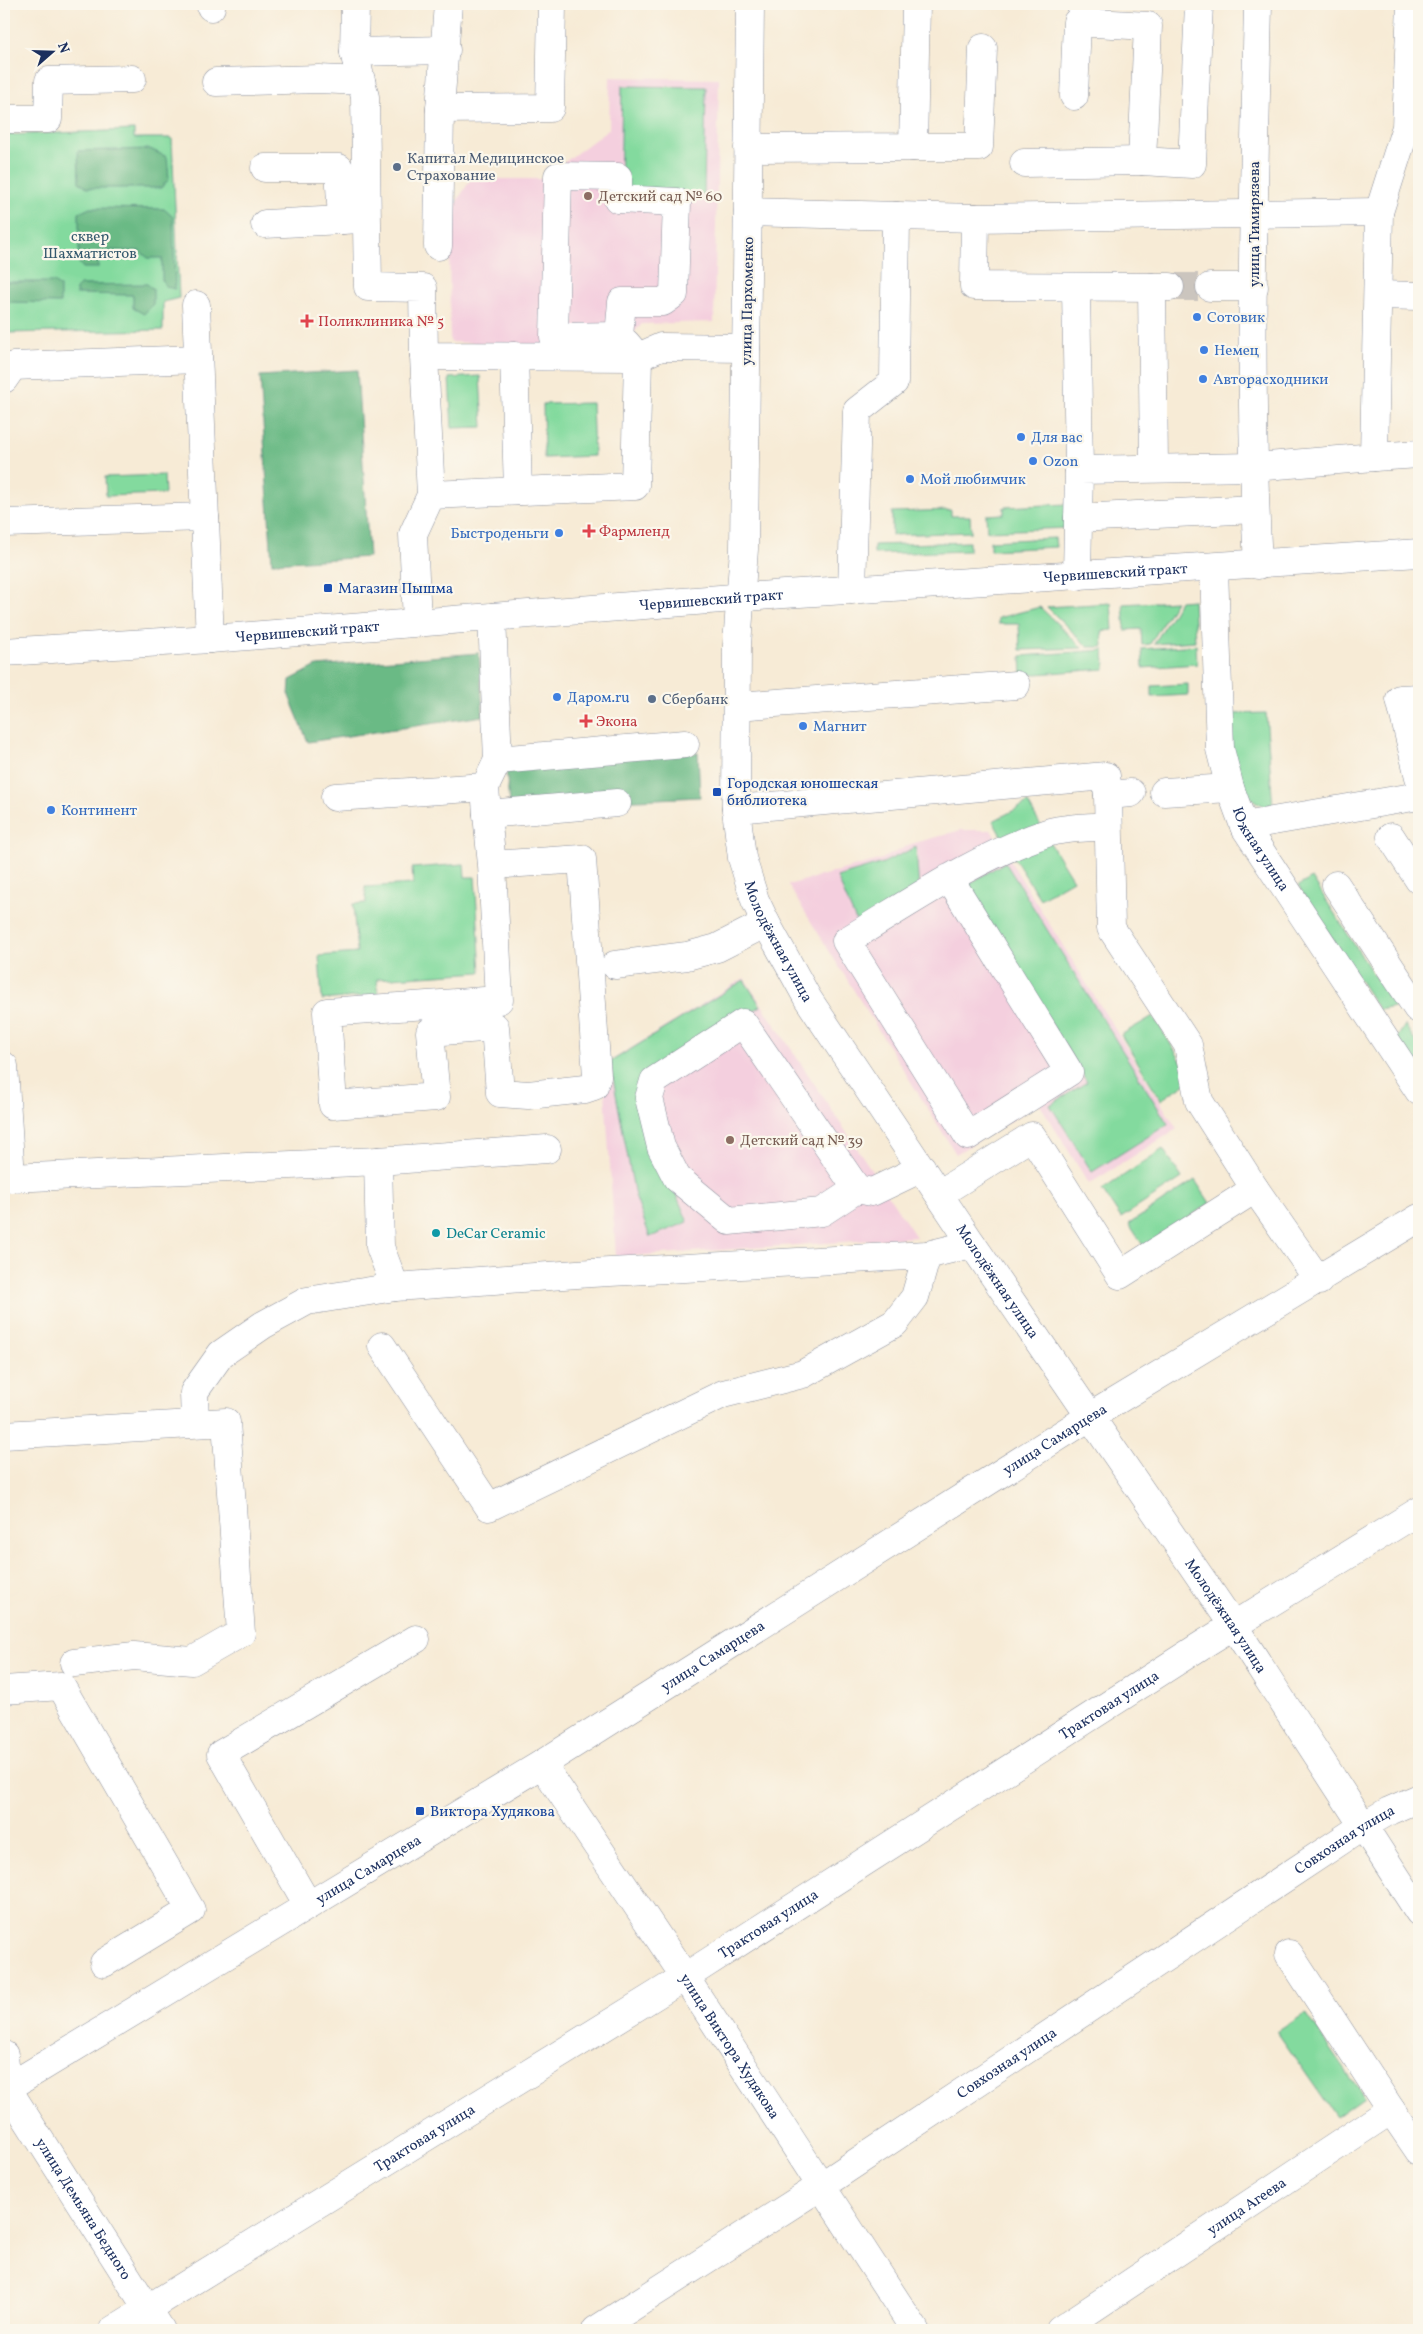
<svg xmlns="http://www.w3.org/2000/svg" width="1423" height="2334" font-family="Vollkorn,serif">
<rect width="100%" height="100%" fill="#fbf7ec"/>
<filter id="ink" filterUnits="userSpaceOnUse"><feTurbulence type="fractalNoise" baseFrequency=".02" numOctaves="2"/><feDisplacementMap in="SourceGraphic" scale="10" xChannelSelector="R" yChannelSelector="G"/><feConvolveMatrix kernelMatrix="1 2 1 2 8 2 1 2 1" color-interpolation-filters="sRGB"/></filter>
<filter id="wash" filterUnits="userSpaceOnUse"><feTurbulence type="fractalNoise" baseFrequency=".0096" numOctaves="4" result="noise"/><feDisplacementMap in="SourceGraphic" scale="20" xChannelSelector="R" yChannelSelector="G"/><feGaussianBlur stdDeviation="1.12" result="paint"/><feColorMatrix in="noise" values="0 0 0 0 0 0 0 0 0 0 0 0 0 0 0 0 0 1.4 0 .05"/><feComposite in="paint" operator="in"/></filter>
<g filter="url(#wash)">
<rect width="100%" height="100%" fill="#f7ebd6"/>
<g fill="#f4cfde">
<polygon points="610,77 719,79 714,322 642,324 619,348 450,342 449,214 471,179 542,179 609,129"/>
<polygon points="961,830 991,830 1177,1129 1089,1184 1039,1103 956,1154 788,885 882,859 911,844"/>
<polygon points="744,978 916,1237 616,1257 605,1093 607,1063"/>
</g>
<g fill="#83da9e" stroke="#4f847e">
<polygon points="622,86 706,87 704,195 620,194"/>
<polygon points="134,130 134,138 172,138 179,298 163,302 163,330 4,333 4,135"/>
<polygon points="480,376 483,427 452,428 449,378"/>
<polygon points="592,403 594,456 544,458 543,404"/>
<polygon points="164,475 165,494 106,496 105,477"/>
<polygon points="1068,504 1070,528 987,531 986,515 1004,514 1004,507"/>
<polygon points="951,510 951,516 970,516 971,532 892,535 892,512"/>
<polygon points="1055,538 1056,547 990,550 990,541"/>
<polygon points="969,542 969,551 874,554 874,545"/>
<polygon points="1193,600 1195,641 1154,644 1180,601"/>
<polygon points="1176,601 1150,644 1142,645 1141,629 1125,630 1123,604"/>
<polygon points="1111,603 1113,630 1102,631 1103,647 1088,647 1047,607"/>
<polygon points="1040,607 1082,648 1020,650 1019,624 998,624 998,618"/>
<polygon points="1196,645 1197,664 1143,668 1142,649"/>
<polygon points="1104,650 1105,669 1022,675 1021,656"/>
<polygon points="1188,684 1188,695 1152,697 1152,686"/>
<path d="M1266,713L1273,808C1227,799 1233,750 1231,714Z"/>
<polygon points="1028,803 1043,830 1006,845 993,821"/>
<polygon points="1047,838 1073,880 1040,899 1011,853"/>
<polygon points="916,847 919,892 859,928 837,877 883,863"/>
<polygon points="1005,862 1168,1124 1092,1172 1050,1105 1087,1082 966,886"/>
<polygon points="464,864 465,877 475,877 481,972 377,979 378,995 322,1000 319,956 357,953 353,904 366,903 365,887 413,884 412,868"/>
<polygon points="1312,878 1394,1007 1379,1010 1298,886"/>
<polygon points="744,980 761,1006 650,1077 654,1144 688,1222 650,1237 635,1196 610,1062"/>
<polygon points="1153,1016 1188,1072 1189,1081 1161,1100 1121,1035"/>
<polygon points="1405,1025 1419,1047 1419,1073 1397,1038"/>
<polygon points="1163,1149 1182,1178 1121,1218 1102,1190"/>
<polygon points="1195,1180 1210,1203 1144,1247 1129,1224"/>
<polygon points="1306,2013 1364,2097 1336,2117 1277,2032"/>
</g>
<g fill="#6aba85" stroke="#427472">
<polygon points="150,149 167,157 169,179 161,188 87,188 79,182 78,151"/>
<polygon points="90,208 164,209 173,217 175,289 167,287 162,280 162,258 148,258 140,251 98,250 98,268 83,268 79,263 79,213"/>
<polygon points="4,278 7,282 54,282 60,287 60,303 4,302"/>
<polygon points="147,284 153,289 153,304 144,314 133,308 133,295 76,294 76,289 80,285"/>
<polygon points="357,370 369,557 272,563 260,376"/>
<polygon points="479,653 483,716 308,742 289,696 290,680 317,666"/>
<polygon points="698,753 700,797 509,806 506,765"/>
</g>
</g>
<g filter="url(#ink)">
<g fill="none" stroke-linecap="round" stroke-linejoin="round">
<polyline stroke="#cbc5be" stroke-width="28" stroke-dasharray="28 14" stroke-linecap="butt" points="1170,287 1210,287"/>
<g stroke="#898d9a" stroke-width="29">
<g id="minor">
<polyline points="355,4 354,52 446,50"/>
<polyline points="448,4 440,109 550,108 552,4"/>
<path id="s1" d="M750,4L744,549L737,645L736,809L742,858L755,900L766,923L808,999L972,1244L1233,1625L1419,1912"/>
<path d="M1258,4C1254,190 1248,378 1258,565"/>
<polyline points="211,7 211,4"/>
<polyline points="354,52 365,97 368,287 423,288 424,356 638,357 661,347 746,348"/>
<polyline points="216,82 319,79 361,81"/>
<polyline points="1074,96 1077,22 1148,26 1142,161 1192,164 1199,4"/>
<polyline points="4,119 48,119 49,81 132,79"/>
<polyline points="913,147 979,147 983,48"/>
<polyline points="748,148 913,147 916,4"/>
<polyline points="1024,163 1142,161"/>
<polyline points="265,168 339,168 342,220"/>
<polygon points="558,176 618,177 618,199 677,202 674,294 663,302 622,302 619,336 554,337"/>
<polyline points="748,212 975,218 1379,212"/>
<polyline points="975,218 974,286 1170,287"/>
<polyline points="265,224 361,219"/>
<polyline points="438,246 440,109"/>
<polyline points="1152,287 1154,467"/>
<polyline points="1210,287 1254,287"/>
<polyline points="1076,288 1079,470"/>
<polyline points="1378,295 1419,296"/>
<polyline points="196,305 210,639"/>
<polyline points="514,356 518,491"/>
<polyline points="4,379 13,366 198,359"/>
<polyline points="1374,457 1419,454"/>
<polyline points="431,495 635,486 638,357 626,343"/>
<polyline points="1078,518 1255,509"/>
<polyline points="4,523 205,517"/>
<path id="s2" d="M1214,568L1220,749L1230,788L1244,826L1419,1091"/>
<polyline points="1077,576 1079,470 1255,467 1374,457 1379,212 1406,127 1411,4"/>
<polyline points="852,590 857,411 894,382 896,216"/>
<polyline points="492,617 498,760 485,787 487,814 617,803"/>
<polyline points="417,622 413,534 431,495 424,356"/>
<polyline points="1419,698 1400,699 1419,777"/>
<polyline points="737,706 1016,685"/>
<polyline points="498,760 685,744"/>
<polyline points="1164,792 1230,788"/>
<polyline points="1108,795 1111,928 1188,1045 1199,1101 1255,1189 1319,1281"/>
<polyline points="335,797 485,787"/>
<polyline points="736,809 1106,776 1108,795 1131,793"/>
<polyline points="487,814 492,865 499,1000 327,1012 333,1105 436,1097 430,1032 495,1027 500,1093 528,1095 585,1089 594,1086 597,1076 582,859 492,865"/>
<polyline points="1244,826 1419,796"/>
<polyline points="1391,837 1419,880"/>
<path d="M949,878L1069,1072L968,1136L846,941C911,902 975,857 1047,833C1065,827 1088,828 1107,826"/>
<polyline points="1336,885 1417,1008"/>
<polyline points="615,965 687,956 717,948 766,923"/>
<polygon points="743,1023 857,1189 822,1212 729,1221 677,1178 661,1147 649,1098 654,1081"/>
<polyline points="4,1066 11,1178 378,1161 380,1247 395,1287"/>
<polyline points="378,1161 547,1149"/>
<polyline points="857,1189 872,1192 922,1168"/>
<polyline points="939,1194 1032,1136 1120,1275 1255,1189"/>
<polyline points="382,1346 489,1507 723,1394 803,1374 895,1323 915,1297 927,1255"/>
<polyline points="195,1423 194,1392 221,1354 263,1325 307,1301 395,1287 591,1273 927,1255 972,1244"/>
<polyline points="4,1435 226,1422 241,1633 192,1661 134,1656 74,1663"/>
<polyline points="4,1690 61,1686 191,1910 104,1963"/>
<path id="s3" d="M542,1764L685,1977L915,2330"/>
<polyline points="308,1905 221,1754 416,1639"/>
<polyline points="1289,1954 1391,2110"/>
<path id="s4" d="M4,2055L7,2088L161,2330"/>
<path id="s5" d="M4,2090L542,1764L1091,1416L1419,1218"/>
<path id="s6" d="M113,2330L685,1977L1202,1645L1419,1511"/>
<path id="s7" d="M596,2330L821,2186L1363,1826L1389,1811L1419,1798"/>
<path id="s8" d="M1060,2330L1391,2110L1419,2151"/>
</g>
</g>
<g stroke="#898d9a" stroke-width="29">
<g id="major">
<path id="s9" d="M4,652L210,639L784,594L1419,553"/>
</g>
</g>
<use href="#minor" stroke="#fff" stroke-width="28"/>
<use href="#major" stroke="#fff" stroke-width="28"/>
</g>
</g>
<g fill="#5c6f8a" stroke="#fbf7ec" stroke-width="2">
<circle cx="397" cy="167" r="5"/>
<circle cx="652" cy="699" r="5"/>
</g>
<g fill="#8d6e63" stroke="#fbf7ec" stroke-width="2">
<circle cx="588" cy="196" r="5"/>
<circle cx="730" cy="1140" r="5"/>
</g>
<g fill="#3f7fe0" stroke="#fbf7ec" stroke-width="2">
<circle cx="1197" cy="317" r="5"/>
<circle cx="1204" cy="350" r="5"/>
<circle cx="1203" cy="379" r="5"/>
<circle cx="1021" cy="437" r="5"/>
<circle cx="1033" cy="461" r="5"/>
<circle cx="910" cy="479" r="5"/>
<circle cx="559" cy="533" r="5"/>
<circle cx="557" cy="697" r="5"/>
<circle cx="803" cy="726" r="5"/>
<circle cx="51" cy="810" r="5"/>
</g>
<g fill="#e0444e" stroke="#fbf7ec" stroke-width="2">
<path d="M304.5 313.5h5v5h5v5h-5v5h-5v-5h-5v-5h5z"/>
<path d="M586.5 523.5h5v5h5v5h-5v5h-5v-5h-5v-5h5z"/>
<path d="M583.5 713.5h5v5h5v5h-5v5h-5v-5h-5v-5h5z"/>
</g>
<g fill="#1a4fb4" stroke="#fbf7ec" stroke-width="2">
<rect x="323" y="583" width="10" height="10" rx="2.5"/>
<rect x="712" y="787" width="10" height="10" rx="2.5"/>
<rect x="415" y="1806" width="10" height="10" rx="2.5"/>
</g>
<circle fill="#0f9aa8" stroke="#fbf7ec" stroke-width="2" cx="436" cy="1233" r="5"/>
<g text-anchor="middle" stroke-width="4.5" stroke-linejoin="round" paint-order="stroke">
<g font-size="15" fill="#4e5e75" stroke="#fbf7ec" text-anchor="start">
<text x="407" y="163">Капитал Медицинское<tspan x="407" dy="17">Страхование</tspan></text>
<text x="662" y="704">Сбербанк</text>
</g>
<g font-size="15" fill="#785e54" stroke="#fbf7ec" text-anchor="start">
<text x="598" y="201">Детский сад № 60</text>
<text x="740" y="1145">Детский сад № 39</text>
</g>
<g font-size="15" fill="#1b2f5e" stroke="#fbf7ec">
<text transform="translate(1254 224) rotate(-90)" y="5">улица Тимирязева</text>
<text transform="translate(747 301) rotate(-89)" y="5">улица Пархоменко</text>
<text dy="5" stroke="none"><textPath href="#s9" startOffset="1114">Червишевский тракт</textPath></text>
<text dy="5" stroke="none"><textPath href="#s9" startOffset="709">Червишевский тракт</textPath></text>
<text dy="5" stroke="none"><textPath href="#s9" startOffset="304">Червишевский тракт</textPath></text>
<text dy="5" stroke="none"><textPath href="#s2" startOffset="290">Южная улица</textPath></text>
<text dy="5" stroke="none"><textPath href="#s1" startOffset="946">Молодёжная улица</textPath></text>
<text dy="5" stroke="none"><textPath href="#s1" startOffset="1351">Молодёжная улица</textPath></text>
<text dy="5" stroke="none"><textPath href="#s5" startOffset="1236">улица Самарцева</textPath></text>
<text dy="5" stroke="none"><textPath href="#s1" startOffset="1756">Молодёжная улица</textPath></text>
<text dy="5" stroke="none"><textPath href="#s5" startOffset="831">улица Самарцева</textPath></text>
<text dy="5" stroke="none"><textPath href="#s6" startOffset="1176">Трактовая улица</textPath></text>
<text dy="5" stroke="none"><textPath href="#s7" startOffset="895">Совхозная улица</textPath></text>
<text dy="5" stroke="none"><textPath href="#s5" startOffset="426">улица Самарцева</textPath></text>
<text dy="5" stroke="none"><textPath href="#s6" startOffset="771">Трактовая улица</textPath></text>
<text dy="5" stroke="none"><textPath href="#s3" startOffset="339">улица Виктора Худякова</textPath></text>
<text dy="5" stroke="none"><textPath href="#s7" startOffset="490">Совхозная улица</textPath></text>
<text dy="5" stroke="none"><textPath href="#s6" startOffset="366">Трактовая улица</textPath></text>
<text dy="5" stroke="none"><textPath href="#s8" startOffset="224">улица Агеева</textPath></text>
<text dy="5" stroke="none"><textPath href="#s4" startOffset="176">улица Демьяна Бедного</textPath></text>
</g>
<g font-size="15" fill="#355a6e" stroke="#fbf7ec">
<text x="90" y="241">сквер<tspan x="90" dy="17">Шахматистов</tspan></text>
</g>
<g font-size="15" fill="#366cbe" stroke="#fbf7ec" text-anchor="start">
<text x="1207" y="322">Сотовик</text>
<text x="1214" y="355">Немец</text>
<text x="1213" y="384">Авторасходники</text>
<text x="1031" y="442">Для вас</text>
<text x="1043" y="466">Ozon</text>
<text x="920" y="484">Мой любимчик</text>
<text x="549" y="538" text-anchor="end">Быстроденьги</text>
<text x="567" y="702">Даром.ru</text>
<text x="813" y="731">Магнит</text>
<text x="61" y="815">Континент</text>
</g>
<g font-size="15" fill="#be3a42" stroke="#fbf7ec" text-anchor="start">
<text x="318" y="326">Поликлиника № 5</text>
<text x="599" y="536">Фармленд</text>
<text x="596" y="726">Экона</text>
</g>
<g font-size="15" fill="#164399" stroke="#fbf7ec" text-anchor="start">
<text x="338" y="593">Магазин Пышма</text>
<text x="727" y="788">Городская юношеская<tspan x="727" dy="17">библиотека</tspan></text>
<text x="430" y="1816">Виктора Худякова</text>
</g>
<g font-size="15" fill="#0d838f" stroke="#fbf7ec" text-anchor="start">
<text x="446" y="1238">DeCar Ceramic</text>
</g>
</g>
<rect width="1423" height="2334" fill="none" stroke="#fbf7ec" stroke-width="20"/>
<g transform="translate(52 52) rotate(70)" stroke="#fbf7ec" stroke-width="4" paint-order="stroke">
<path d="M0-4L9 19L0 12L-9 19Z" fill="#1b2f5e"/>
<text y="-8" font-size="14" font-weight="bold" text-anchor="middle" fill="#1b2f5e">N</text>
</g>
</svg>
